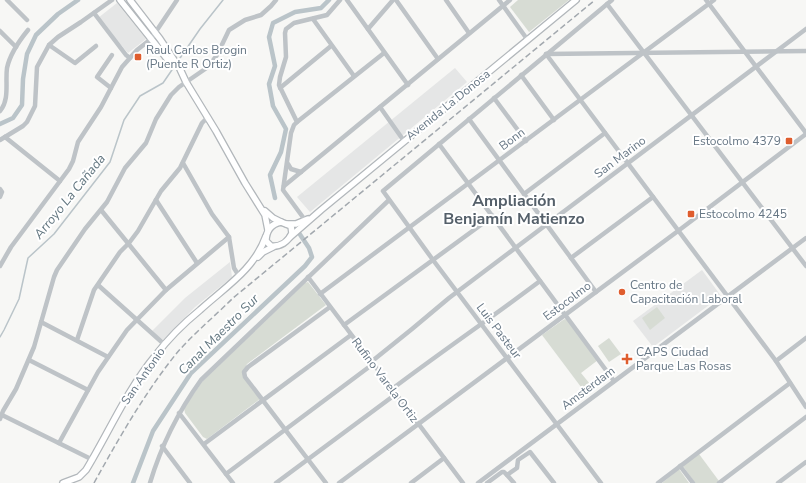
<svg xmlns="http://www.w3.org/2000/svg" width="806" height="483" font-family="'Nunito Sans',sans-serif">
<rect width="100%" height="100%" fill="#f7f7f5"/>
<g fill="#e5e6e6">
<polygon points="117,3 146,39 128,53 98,18"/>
<polygon points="455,68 467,82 310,212 297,197"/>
<polygon points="230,262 232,277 195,307 163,340 152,331 185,298"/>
<polygon points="702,270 721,296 653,347 633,321"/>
</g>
<g fill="#d7dcd4">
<polygon points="518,0 569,0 529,32 510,7"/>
<path d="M308,282L326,305L247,364C240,378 252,388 260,399L207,439L203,437L185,413L184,408L202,382L305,283Z"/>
<polygon points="657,307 665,318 650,330 642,318"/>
<polygon points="565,319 568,320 598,360 581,373 594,389 587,395 542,335 563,320"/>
<polygon points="609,338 621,354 609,362 598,346"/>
<polygon points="699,454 719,481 717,483 695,483 683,466"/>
<polygon points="679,469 689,483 662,483"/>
</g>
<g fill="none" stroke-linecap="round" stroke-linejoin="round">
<g stroke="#bac4c9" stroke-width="1.5">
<polyline points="178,61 200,29 223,0"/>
<polyline points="0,337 4,330 19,299 28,258 54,234 110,162 124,120 140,96 163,83 176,64"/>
</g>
<g stroke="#bac4c9" stroke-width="4.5">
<polyline points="0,124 13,118 22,105 23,79 27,54 36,35 58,14 78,0"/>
<polyline points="275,198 270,175 281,152 286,129 273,106 269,84 275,66 269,37 273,23 295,12 321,8 329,0"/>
<polyline points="133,483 153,431 191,373 305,266 312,257 309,248 299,233"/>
</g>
<g stroke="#b2b7bb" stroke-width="8">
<g id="major">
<polyline points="120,0 172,65"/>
<polyline points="130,0 160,39 180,69 186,82 216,131 245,183 265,215 268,230"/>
<polyline points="265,211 273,218 281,222"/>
<path d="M281,222L291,226L292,233C288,242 280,247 271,246L266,241C266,231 271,224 281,222Z"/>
<polyline points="287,224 296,224 308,219"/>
<polyline points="290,237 321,210 576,0"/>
<polyline points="258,257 263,252 273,247"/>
<path d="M63,483L79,477L86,470C109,432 127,390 155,356C168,339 184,323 200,310C225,287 254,270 266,236"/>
</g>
</g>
<g stroke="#bec3c7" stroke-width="4.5">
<polyline points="7,0 27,20"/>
<polyline points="347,0 408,85"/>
<polyline points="396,0 438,59"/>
<polyline points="446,0 469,33"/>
<polyline points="499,0 527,39"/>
<polyline points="706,0 806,133"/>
<polyline points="607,4 806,266"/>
<polyline points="94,13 126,55 130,58"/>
<polyline points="313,19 354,76"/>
<polyline points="368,29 393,0"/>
<polyline points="0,31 16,47"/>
<polyline points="49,45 75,63 96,46"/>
<polyline points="546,54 776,361 806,407"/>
<polyline points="546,54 806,51"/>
<polyline points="521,75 554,120"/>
<polyline points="111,88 97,77 112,55"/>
<polyline points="280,88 331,46"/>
<polyline points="494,98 526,141"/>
<polyline points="380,107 404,141"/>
<path d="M0,111C10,99 5,82 7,68C10,54 19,41 28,30"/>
<polyline points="469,119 596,292"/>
<polyline points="297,122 384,53"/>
<polyline points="5,137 60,181"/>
<polyline points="0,140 23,126 27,122 35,106 37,67 49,45 58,37 81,22 112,0"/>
<polyline points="439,144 614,381"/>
<polyline points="183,163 212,214 229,237 234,268 239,276"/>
<polyline points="288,164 291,169 301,172"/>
<polyline points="284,186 510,0"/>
<polyline points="0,189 2,192 0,197"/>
<polyline points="524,194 605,133"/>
<polyline points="156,200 197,263"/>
<polyline points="101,210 166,290"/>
<polyline points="305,220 283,190 291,133 294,125 297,122 279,85 280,77 286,57 285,33 286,29 294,23 327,15 340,0"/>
<polyline points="571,258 653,197"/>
<polyline points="0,266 11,247 69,169 73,161 78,142 101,107 122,67 137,50 151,39 177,0"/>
<polyline points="308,277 463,483"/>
<polyline points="98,285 165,345"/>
<polyline points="320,294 714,0"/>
<polyline points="41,322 108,357"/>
<polyline points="344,325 493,216"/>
<polyline points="77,340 94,290 120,252 129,243 138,231 161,191 180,168 202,123 208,117"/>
<polyline points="29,360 88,390"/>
<polyline points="776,361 806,338"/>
<polyline points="371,362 412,329 449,298 806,29"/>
<path d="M392,389C441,352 491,318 540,281"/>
<polyline points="179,413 233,483"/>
<polyline points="2,415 93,460"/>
<polyline points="0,419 3,411 16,389 34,347 54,277 57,270 85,229 107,202 125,168 146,143 156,119 171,95 179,87 208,67 217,55 229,30 245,20 261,15 271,6 276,0"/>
<polyline points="59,443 98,372 127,330 166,290 229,237"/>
<polyline points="204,444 351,335"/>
<polyline points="162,446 190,483"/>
<polyline points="680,466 693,483"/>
<polyline points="226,474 373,364"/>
<polyline points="507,475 514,483"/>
<path d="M150,483C161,446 178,412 201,380L389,200"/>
<polyline points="276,483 396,394"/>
<polyline points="326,483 245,377 244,372 248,367 330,307"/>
<polyline points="339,483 678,231 806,134"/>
<polyline points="411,483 444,458"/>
<polyline points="478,483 806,238"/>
<polyline points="487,483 502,472 504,472 507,475 517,468 518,460 530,452 554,483"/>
<polyline points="601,483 433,260 383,191 612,0"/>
<polyline points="658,483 790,383"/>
<polyline points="719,483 806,417"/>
<polyline points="778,483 806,462"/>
</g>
<use href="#major" stroke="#fff" stroke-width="5.5"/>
<path stroke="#a2a8ae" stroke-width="1.5" stroke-dasharray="6 3" stroke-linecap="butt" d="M94,483C119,438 144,394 176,354C192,335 215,316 233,298L595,0"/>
</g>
<g fill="#df5d2e" stroke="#fff" stroke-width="1.5">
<rect x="134" y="53" width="8" height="8" rx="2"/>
<rect x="785" y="137" width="8" height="8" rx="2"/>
<rect x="687" y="210" width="8" height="8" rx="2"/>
<circle cx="622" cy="292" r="4"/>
<path d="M625 353h4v4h4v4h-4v4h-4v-4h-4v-4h4z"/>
</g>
<g text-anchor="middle" stroke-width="4" stroke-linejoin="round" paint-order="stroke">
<g font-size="12" fill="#677785" stroke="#fff" text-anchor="start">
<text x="146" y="54">Raul Carlos Brogin<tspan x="146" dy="14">(Puente R Ortiz)</tspan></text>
<text x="781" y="145" text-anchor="end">Estocolmo 4379</text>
<text x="699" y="218">Estocolmo 4245</text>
<text x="630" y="289">Centro de<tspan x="630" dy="14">Capacitación Laboral</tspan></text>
<text x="636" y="356">CAPS Ciudad<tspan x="636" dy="14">Parque Las Rosas</tspan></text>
</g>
<g font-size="12" fill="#677785" stroke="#fff">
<text transform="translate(448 105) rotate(-39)" y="4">Avenida La Donosa</text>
<text transform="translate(512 139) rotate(-37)" y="4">Bonn</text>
<text transform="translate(620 157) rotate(-37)" y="4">San Marino</text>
<text transform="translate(567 301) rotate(-37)" y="4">Estocolmo</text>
<text transform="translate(499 331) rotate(53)" y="4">Luis Pasteur</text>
<text transform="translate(143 376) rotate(-55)" y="4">San Antonio</text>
<text transform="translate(385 380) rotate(53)" y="4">Rufino Varela Ortiz</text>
<text transform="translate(588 388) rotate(-37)" y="4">Amsterdam</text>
</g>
<g font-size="13" font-style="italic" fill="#637781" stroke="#fff">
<text transform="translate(69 196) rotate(-51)" y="5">Arroyo La Cañada</text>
<text transform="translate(218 334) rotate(-45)" y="5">Canal Maestro Sur</text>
</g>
<g font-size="16" font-weight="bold" fill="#55606a" stroke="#fff">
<text x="514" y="206">Ampliación<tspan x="514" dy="18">Benjamín Matienzo</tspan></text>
</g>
</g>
</svg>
